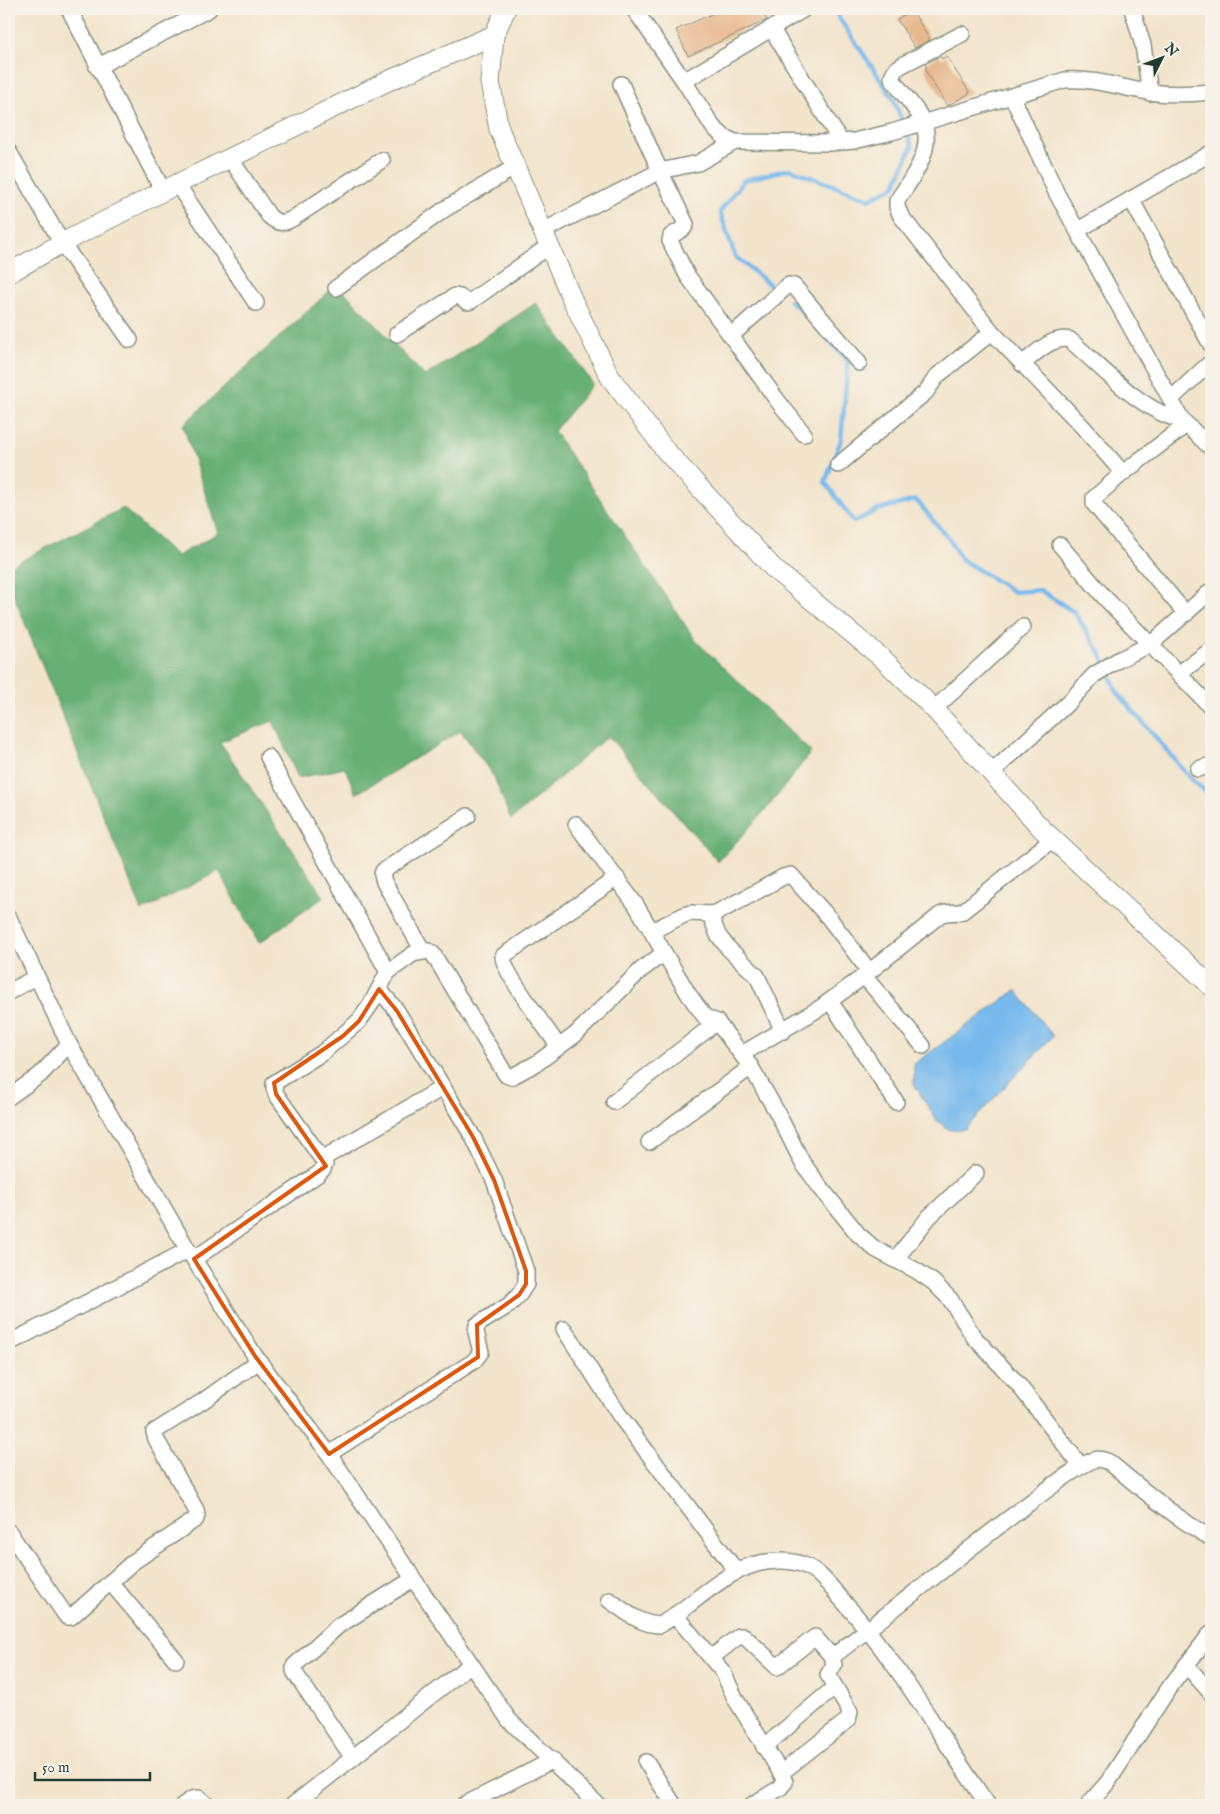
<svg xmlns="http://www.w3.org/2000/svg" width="1220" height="1814" font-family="'IM FELL English',serif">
<rect width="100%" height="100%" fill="#f7f3e8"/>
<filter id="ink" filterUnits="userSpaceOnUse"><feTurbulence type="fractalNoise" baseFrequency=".02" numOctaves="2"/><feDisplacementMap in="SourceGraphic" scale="10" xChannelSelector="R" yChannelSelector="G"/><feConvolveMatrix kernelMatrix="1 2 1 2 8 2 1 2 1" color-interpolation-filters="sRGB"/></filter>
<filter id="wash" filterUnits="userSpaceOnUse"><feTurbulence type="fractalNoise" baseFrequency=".0096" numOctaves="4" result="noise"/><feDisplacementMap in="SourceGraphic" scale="20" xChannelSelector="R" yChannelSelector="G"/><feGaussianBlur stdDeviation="1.12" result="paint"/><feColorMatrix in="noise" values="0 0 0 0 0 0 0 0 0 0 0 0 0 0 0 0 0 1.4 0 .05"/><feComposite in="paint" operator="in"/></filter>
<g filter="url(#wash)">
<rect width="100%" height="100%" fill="#f3e4cc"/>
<polygon fill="#66af75" stroke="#427654" points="337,284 425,376 536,303 593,384 554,431 696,641 811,752 770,805 718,862 608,736 511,820 494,777 461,731 356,794 345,768 298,778 273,721 220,742 324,897 259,943 219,871 142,911 9,584 9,567 123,508 177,556 218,533 183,425"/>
<polygon fill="#77b9ed" stroke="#4b7b90" points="1016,990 1053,1036 965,1129 950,1130 937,1121 914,1084 914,1064"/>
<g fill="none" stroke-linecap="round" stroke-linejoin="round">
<g stroke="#77b9ed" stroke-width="4.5">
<polyline points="770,285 735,256 720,212 744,180 790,169 869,199 895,186 912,146 893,98 833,9"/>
<polyline points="790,301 802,311 848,361 841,440 825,482 854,522 877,510 916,500 949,539 961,559 1014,592 1040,590 1074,612 1101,654 1117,692 1192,780 1211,796"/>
</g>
</g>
<g id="blocks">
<g fill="#e8b88e">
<polygon points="723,9 762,9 767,20 688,56 676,30"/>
<polygon points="912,10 930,40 915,48 897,19"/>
<polygon points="940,56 942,59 946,56 970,93 947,106 925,70 927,68 925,64"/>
</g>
</g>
</g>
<g filter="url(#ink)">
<use href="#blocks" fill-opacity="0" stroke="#899080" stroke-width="1"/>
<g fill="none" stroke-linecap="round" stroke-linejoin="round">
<g stroke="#899080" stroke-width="18">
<g id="minor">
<polyline points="69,9 163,191"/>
<path d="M634,9L684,81L713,127L724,137L735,142L830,143L854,141L892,132L1065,80C1095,78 1120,88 1149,92C1170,95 1191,94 1211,92"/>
<polyline points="1132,9 1143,45 1150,93"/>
<polyline points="771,28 841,142"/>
<path d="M962,34L904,64C897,68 893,70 892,78C900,92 918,109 923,122C935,150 911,179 897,201V207L901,216L992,332L1082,426L1123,473"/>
<polyline points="97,67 209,9"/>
<polyline points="684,81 804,9"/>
<polyline points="621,84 660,171 684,220 686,224 684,228 671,236 670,241 687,275 777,400 804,434"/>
<polyline points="1012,96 1057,194 1182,420 1211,448"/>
<polyline points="9,152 62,243 130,340"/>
<path d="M230,158L269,216C278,224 282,224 292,219L382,160"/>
<polyline points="177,184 256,303"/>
<polyline points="1131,199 1211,345"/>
<polyline points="1078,230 1211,153"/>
<polyline points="543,231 660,171 698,163 735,142"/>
<polyline points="336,288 445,209 515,167"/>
<polyline points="397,334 455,296 460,297 467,302 471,301 549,246"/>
<polyline points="732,335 785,288 789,285 794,286 859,363"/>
<path d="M1022,364C1035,354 1053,335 1070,340C1100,366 1143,413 1182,420"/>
<polyline points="1171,399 1211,362"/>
<polyline points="838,465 926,392 937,376 992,332"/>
<polyline points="1060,545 1105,598 1211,707"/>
<polyline points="1186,614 1094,504 1094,498 1123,473 1186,425"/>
<polyline points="1178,674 1211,650"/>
<polyline points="934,709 1023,627"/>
<polyline points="268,757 388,972"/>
<polyline points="1198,769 1211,765"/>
<polyline points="991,773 1069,702 1094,675 1118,660 1151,644 1211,591"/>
<polyline points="576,824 636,905 689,995 705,1017 717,1022 751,1067 778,1114 802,1162 820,1187 858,1234 875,1249 917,1271 933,1282 950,1299 974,1337 1017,1383 1081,1466"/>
<polyline points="710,914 718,935 728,948 757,976 783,1031"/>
<polyline points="9,918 69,1044 188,1250 255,1356 329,1454 509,1720 598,1805"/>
<polyline points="652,931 684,915 690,913 710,914 716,913 747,897 783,877 791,875 829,918 869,971"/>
<polyline points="423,951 384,882 382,875 383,871 468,816"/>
<polyline points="864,976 923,1046"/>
<polyline points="9,992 36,977"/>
<polyline points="830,1001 896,1102"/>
<path d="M559,1047C549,1032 501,969 503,956L617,878"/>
<path d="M742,1054L820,1008L864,976L940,915C947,911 955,914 963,911L1053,839"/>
<polyline points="9,1097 40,1075 69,1044"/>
<polyline points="614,1102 717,1022"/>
<polyline points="649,1142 751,1067"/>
<polyline points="322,1159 442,1088"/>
<polyline points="194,1259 318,1174 323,1169 325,1164 322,1159 276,1094 274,1088 274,1083 322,1053 359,1021 371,1004 388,972 413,954 429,951 433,954 506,1075 511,1077 537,1063 575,1035 641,970 664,953"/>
<polyline points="895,1260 929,1217 976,1173"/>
<polyline points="564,1329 620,1416 737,1572"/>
<polyline points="9,1343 188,1250"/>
<polyline points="329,1454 474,1361 481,1352 476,1332 477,1325 509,1305 519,1295 526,1284 526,1271 494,1180 473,1137 397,1011 379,989"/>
<polyline points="9,1532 64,1613 67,1617 71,1617 133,1562 196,1519 197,1515 196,1510 156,1439 154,1432 203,1401 259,1361"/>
<polyline points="110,1582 176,1660"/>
<path d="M609,1600C625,1611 640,1625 660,1625C692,1606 719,1575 756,1564C771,1560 794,1559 808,1567C822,1574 833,1590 843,1601C899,1663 940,1737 988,1805"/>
<polyline points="675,1615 723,1672 736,1700 781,1773 848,1720 850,1712 828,1675 834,1665 832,1657 815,1637 777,1667 744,1636 739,1636 711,1658"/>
<path d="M832,1657C898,1607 961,1554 1028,1504C1043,1493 1078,1465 1094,1460C1100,1458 1104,1460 1109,1462C1142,1489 1174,1517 1211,1538"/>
<polyline points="1186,1665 1211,1693"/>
<polyline points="764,1747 835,1687"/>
<polyline points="353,1758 297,1676 294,1671 294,1666 338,1626 413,1579"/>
<polyline points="646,1762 674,1805"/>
<polyline points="183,1805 192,1799 199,1798 207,1805"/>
<polyline points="293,1805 471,1664"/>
<polyline points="464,1805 553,1760"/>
<polyline points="752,1805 780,1788 785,1782 781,1773"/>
<polyline points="1088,1805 1108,1782 1169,1688 1211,1633"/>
</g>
</g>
<g stroke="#899080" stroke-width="21">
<g id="tertiary">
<polyline points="506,9 494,35 490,82 499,129 572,299 610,377 666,451 774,569 883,659 934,709 1041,828 1211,986"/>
<polyline points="9,273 62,243 177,184 388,81 494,35"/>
</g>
</g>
<use href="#minor" stroke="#fff" stroke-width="15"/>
<use href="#tertiary" stroke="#fff" stroke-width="19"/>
</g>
</g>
<path fill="none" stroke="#de580e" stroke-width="4" stroke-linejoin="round" d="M379,989L397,1011L473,1137L494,1180L526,1271V1284L519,1295L477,1325L478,1357L329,1454L255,1356L194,1259L326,1166L276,1094L274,1083L343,1036L359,1021Z"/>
<rect width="1220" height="1814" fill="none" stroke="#f7f3e8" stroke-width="30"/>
<g transform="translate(1162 58) rotate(48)" stroke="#f7f3e8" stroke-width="4" paint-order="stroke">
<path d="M0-4L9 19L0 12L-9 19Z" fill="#1f3d34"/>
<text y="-8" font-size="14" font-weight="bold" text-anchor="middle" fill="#1f3d34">N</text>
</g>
<path d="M35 1772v8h115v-8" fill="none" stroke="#1f3d34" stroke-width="2.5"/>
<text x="42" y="1772" font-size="15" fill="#1f3d34" stroke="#f7f3e8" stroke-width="4" paint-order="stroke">50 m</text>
</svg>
